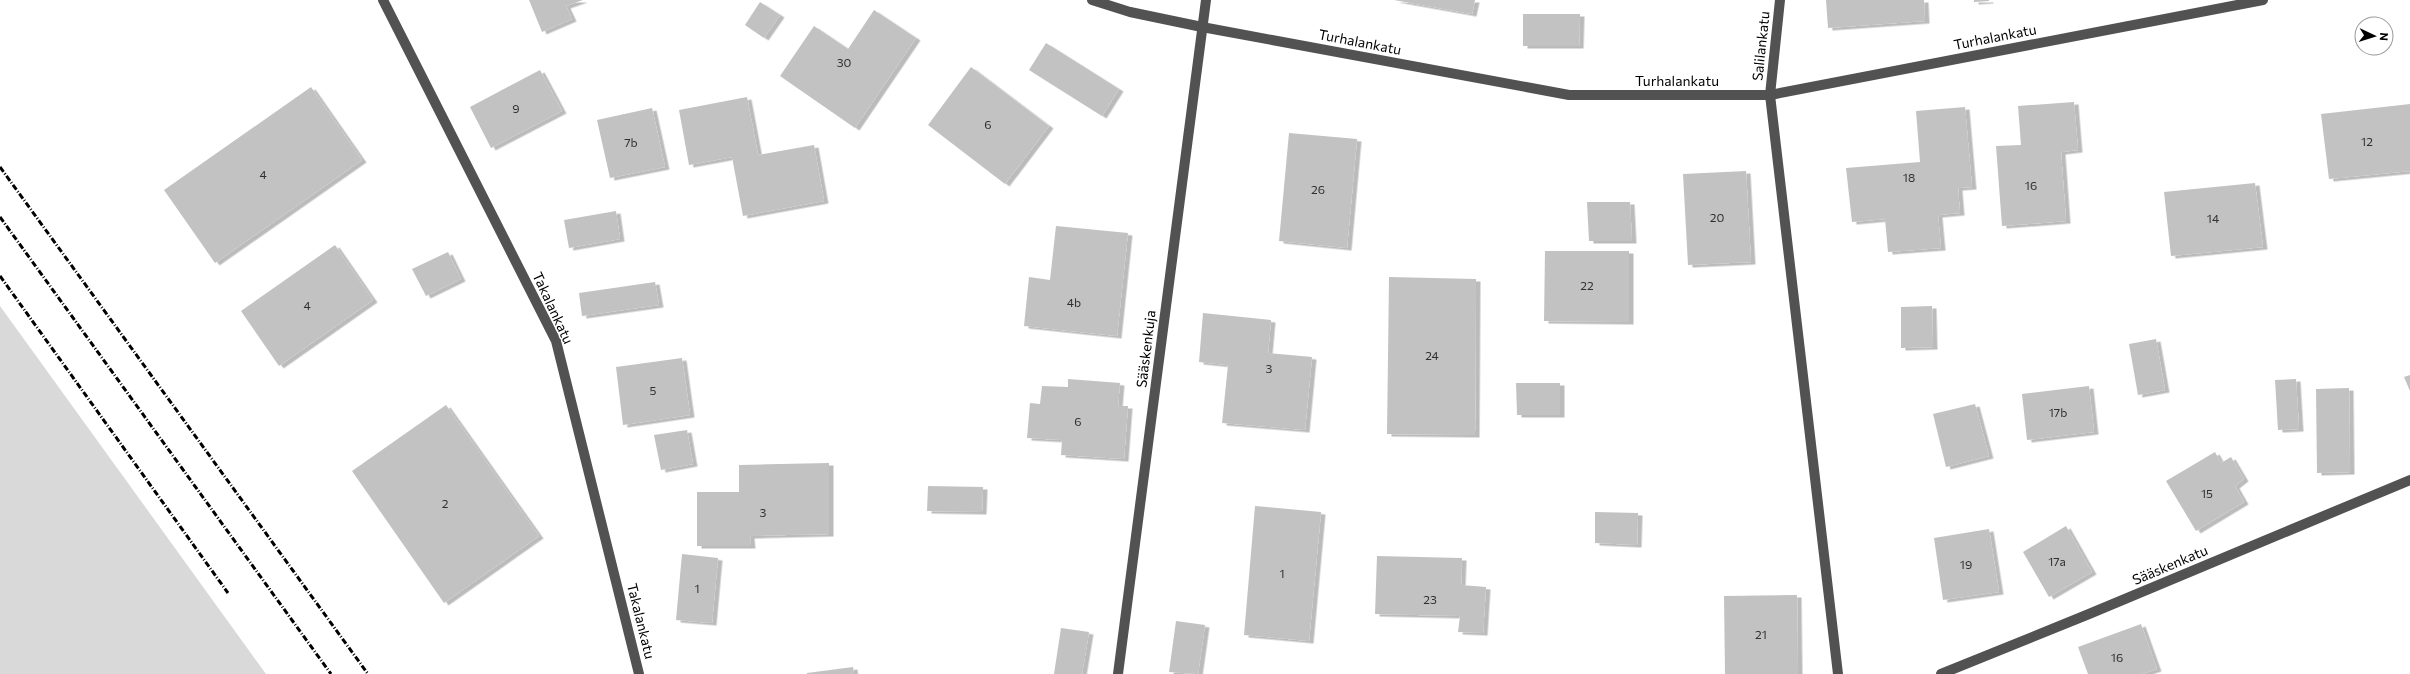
<svg xmlns="http://www.w3.org/2000/svg" width="2410" height="674" font-family="Commissioner,sans-serif">
<defs>
<filter id="shadow"><feDropShadow dx="4.5" dy="2.5" stdDeviation="0" flood-color="#0004"/></filter>
</defs>
<rect width="100%" height="100%" fill="#fff"/>
<polygon fill="#d9d9d9" points="0,306 266,674 0,674"/>
<g fill="#c2c2c2" filter="url(#shadow)">
<polygon points="529,0 583,0 566,6 572,19 542,32"/>
<polygon points="1394,0 1475,0 1472,14"/>
<polygon points="1826,0 1924,0 1925,21 1828,28"/>
<polygon points="1974,0 1989,0 1989,1 1974,2"/>
<polygon points="760,2 780,15 764,38 745,25"/>
<polygon points="874,10 916,38 855,128 780,76 814,26 848,49"/>
<polygon points="1523,14 1580,14 1579,46 1523,46"/>
<polygon points="1046,43 1119,89 1102,116 1029,70"/>
<polygon points="971,67 1049,126 1005,184 928,125"/>
<polygon points="540,70 562,111 491,148 470,107"/>
<polygon points="311,87 362,160 215,263 164,190"/>
<polygon points="747,97 758,155 814,145 824,201 743,216 732,157 689,165 679,110"/>
<polygon points="2074,102 2078,150 2061,152 2066,221 2002,226 1996,146 2021,145 2018,106"/>
<polygon points="2410,104 2410,171 2329,179 2321,114"/>
<polygon points="1965,107 1972,187 1958,188 1960,213 1938,215 1941,248 1888,252 1885,219 1852,222 1846,168 1920,162 1916,111"/>
<polygon points="652,108 665,167 610,178 597,120"/>
<polygon points="1289,133 1357,139 1347,248 1279,241"/>
<polygon points="1746,171 1751,262 1688,265 1683,174"/>
<polygon points="2255,183 2263,247 2171,256 2164,192"/>
<polygon points="1587,202 1630,202 1632,241 1589,241"/>
<polygon points="616,211 620,239 569,248 564,220"/>
<polygon points="1056,226 1128,233 1117,336 1024,326 1029,277 1050,280"/>
<polygon points="335,245 373,300 279,366 241,311"/>
<polygon points="1545,251 1629,251 1629,322 1544,321"/>
<polygon points="448,252 461,279 426,296 412,269"/>
<polygon points="1389,277 1476,279 1475,435 1387,434"/>
<polygon points="655,282 659,305 582,316 579,293"/>
<polygon points="1932,306 1933,347 1901,348 1901,307"/>
<polygon points="1203,313 1271,320 1268,353 1312,357 1305,430 1222,423 1228,365 1199,362"/>
<polygon points="2156,339 2165,390 2138,395 2129,344"/>
<polygon points="682,358 690,415 623,425 616,367"/>
<polygon points="2410,375 2410,391 2404,377"/>
<polygon points="1068,379 1120,383 1118,406 1128,406 1124,459 1061,455 1062,440 1027,438 1030,403 1040,404 1042,386 1068,387"/>
<polygon points="2296,379 2299,429 2278,430 2275,380"/>
<polygon points="1516,383 1560,383 1560,415 1517,415"/>
<polygon points="2089,386 2094,432 2027,440 2022,394"/>
<polygon points="2349,388 2350,472 2317,473 2316,389"/>
<polygon points="1975,404 1989,456 1946,467 1933,414"/>
<polygon points="446,405 539,536 444,603 352,471"/>
<polygon points="687,430 693,464 661,470 654,435"/>
<polygon points="2215,452 2221,463 2231,457 2244,479 2235,486 2244,502 2196,531 2166,481"/>
<polygon points="829,463 829,534 750,536 751,546 697,546 697,492 739,492 739,465"/>
<polygon points="928,486 983,487 982,512 927,511"/>
<polygon points="1255,506 1321,512 1309,641 1244,635"/>
<polygon points="1595,512 1638,513 1637,545 1595,543"/>
<polygon points="2066,526 2092,572 2049,597 2023,552"/>
<polygon points="1989,529 1999,592 1943,600 1934,538"/>
<polygon points="682,554 718,558 712,623 676,620"/>
<polygon points="1377,556 1462,558 1461,585 1486,587 1483,633 1458,632 1460,616 1375,614"/>
<polygon points="1797,595 1798,674 1725,674 1724,596"/>
<polygon points="1176,621 1205,625 1198,674 1169,672"/>
<polygon points="2141,624 2157,669 2142,674 2088,674 2078,647"/>
<polygon points="1061,628 1089,632 1082,674 1054,674"/>
<polygon points="853,667 854,674 807,674 807,673"/>
</g>
<g fill="none" stroke-linecap="round" stroke-linejoin="round">
<g stroke="#525252" stroke-width="10">
<polyline points="383,0 556,341 639,674"/>
<polyline points="1092,0 1130,12 1202,27 1569,95 1770,95 2263,0"/>
<polyline points="1780,0 1770,95 1838,674"/>
<polyline points="1118,674 1206,0"/>
<polyline points="1941,674 2089,614 2410,480"/>
</g>
<g stroke="#000" stroke-width="3" stroke-dasharray="6 2 1 2" stroke-linecap="butt">
<polyline points="0,167 368,674"/>
<polyline points="0,217 331,674"/>
<polyline points="0,276 228,593"/>
</g>
</g>
<g text-anchor="middle" stroke-width="3" stroke-linejoin="round" paint-order="stroke">
<g font-size="12" fill="#303030">
<text x="844" y="67">30</text>
<text x="516" y="113">9</text>
<text x="988" y="129">6</text>
<text x="2367" y="146">12</text>
<text x="631" y="147">7b</text>
<text x="263" y="179">4</text>
<text x="1909" y="182">18</text>
<text x="2031" y="190">16</text>
<text x="1318" y="194">26</text>
<text x="1717" y="222">20</text>
<text x="2213" y="223">14</text>
<text x="1587" y="290">22</text>
<text x="1074" y="307">4b</text>
<text x="307" y="310">4</text>
<text x="1432" y="360">24</text>
<text x="1269" y="373">3</text>
<text x="653" y="395">5</text>
<text x="2058" y="417">17b</text>
<text x="1078" y="426">6</text>
<text x="2207" y="498">15</text>
<text x="445" y="508">2</text>
<text x="763" y="517">3</text>
<text x="2057" y="566">17a</text>
<text x="1966" y="569">19</text>
<text x="1282" y="578">1</text>
<text x="697" y="593">1</text>
<text x="1430" y="604">23</text>
<text x="1761" y="639">21</text>
<text x="2117" y="662">16</text>
</g>
<g font-size="14" fill="#000" stroke="#fff">
<text transform="translate(1995 37) rotate(-11)" y="5">Turhalankatu</text>
<text transform="translate(1360 42) rotate(11)" y="5">Turhalankatu</text>
<text transform="translate(1761 46) rotate(-84)" y="5">Salilankatu</text>
<text x="1677" y="86">Turhalankatu</text>
<text transform="translate(553 308) rotate(65)" y="5">Takalankatu</text>
<text transform="translate(1146 349) rotate(-83)" y="5">Sääskenkuja</text>
<text transform="translate(2170 565) rotate(-23)" y="5">Sääskenkatu</text>
<text transform="translate(641 621) rotate(76)" y="5">Takalankatu</text>
</g>
</g>
<g transform="translate(2374 36) rotate(94)"><circle r="19" fill="#ffffff" stroke="#999999"/>
<path d="M0-3L7 15L0 10L-7 15Z" fill="#000000"/>
<text y="-6" font-size="11" font-weight="bold" text-anchor="middle" fill="#000000">N</text>
</g>
</svg>
